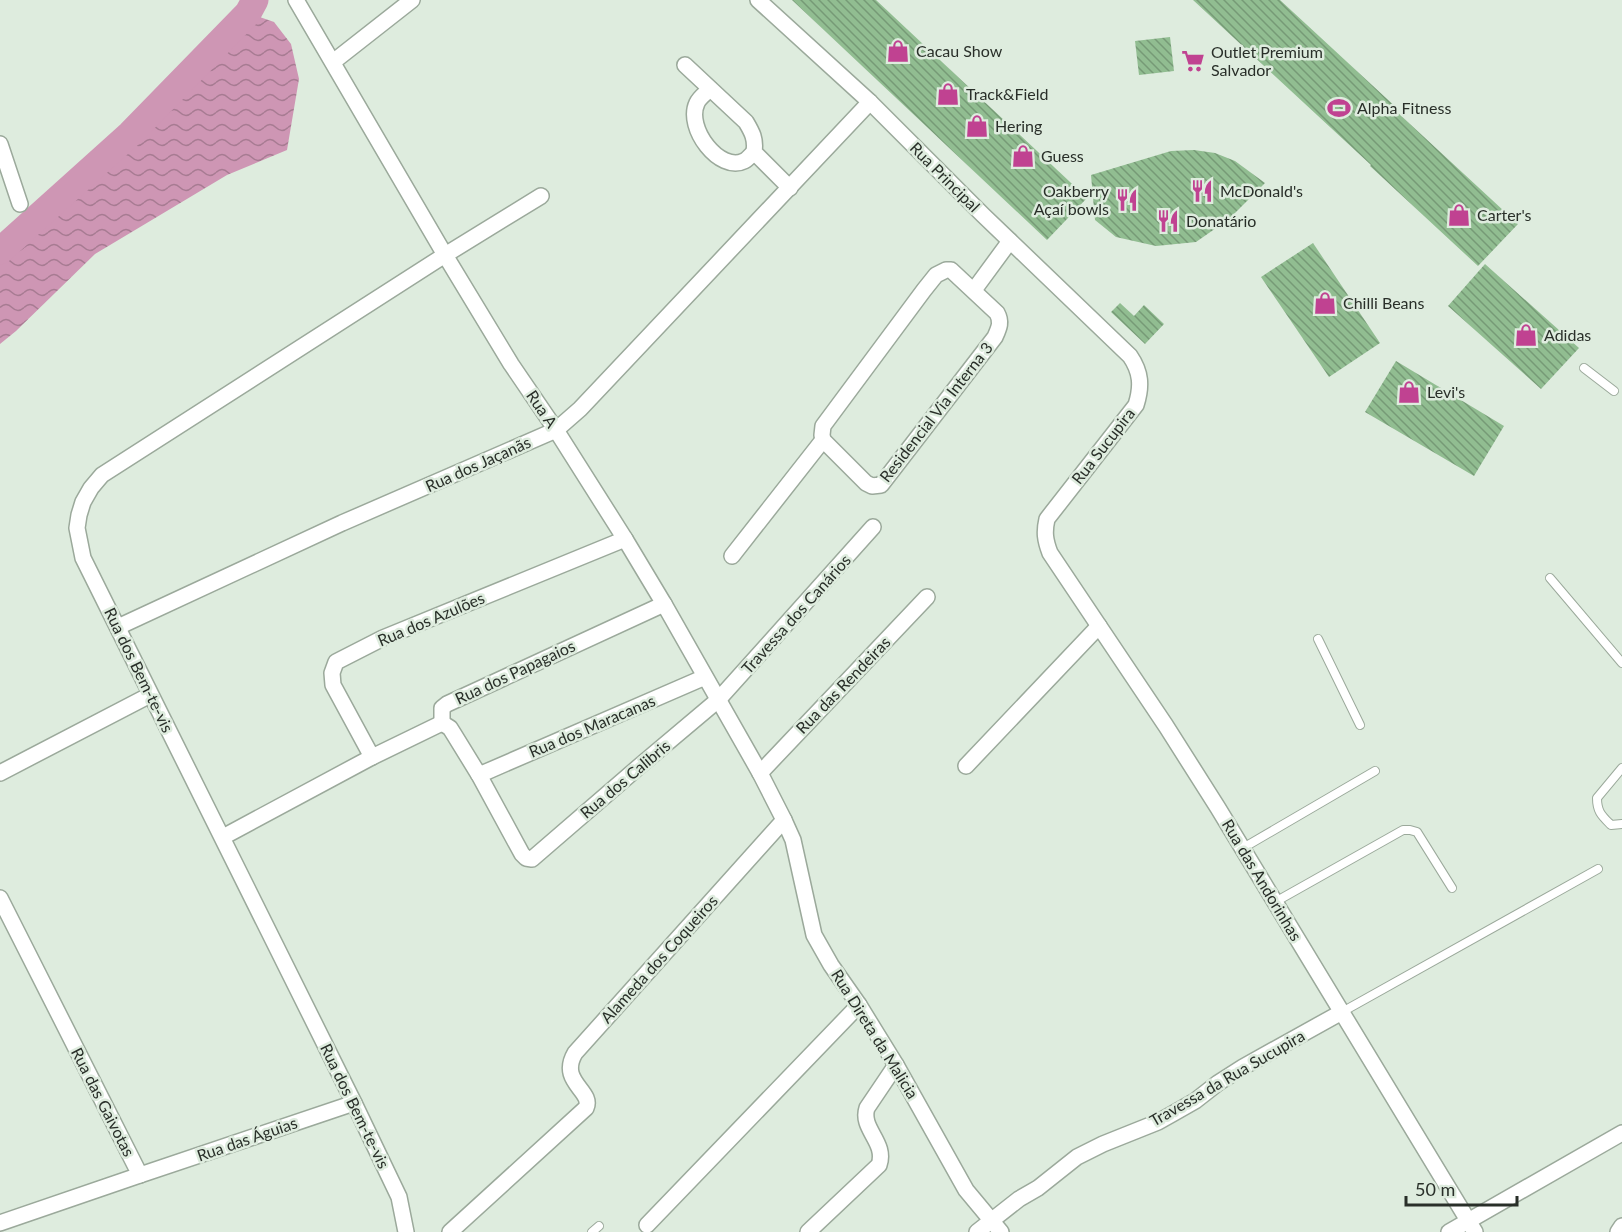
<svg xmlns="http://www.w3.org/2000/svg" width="1622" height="1232" font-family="Lato,sans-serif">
<defs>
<pattern id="water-waves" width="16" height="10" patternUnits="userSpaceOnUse" patternTransform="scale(1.5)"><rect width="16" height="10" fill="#ce96b4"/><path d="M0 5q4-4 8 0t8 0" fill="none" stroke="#a77b92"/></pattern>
<pattern id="building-back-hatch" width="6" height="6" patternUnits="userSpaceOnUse" patternTransform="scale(1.5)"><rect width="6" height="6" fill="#91bd91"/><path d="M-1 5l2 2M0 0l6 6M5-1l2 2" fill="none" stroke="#769a76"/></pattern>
</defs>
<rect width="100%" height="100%" fill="#deecde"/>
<polygon fill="url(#water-waves)" points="248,13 274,22 291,44 299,79 287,150 227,175 95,254 16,331 0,344 0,251 130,134"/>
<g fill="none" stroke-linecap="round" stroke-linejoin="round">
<polyline stroke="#ce96b4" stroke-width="27" points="0,251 130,134 248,13 255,0"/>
</g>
<g fill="url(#building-back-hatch)">
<polygon points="792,0 876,0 1087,198 1047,240"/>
<polygon points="1193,0 1280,0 1399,110 1397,112 1518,224 1478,266 1370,166 1371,165"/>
<polygon points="1170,37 1174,71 1139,75 1135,41"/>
<polygon points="1194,150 1215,153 1235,161 1265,183 1229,219 1196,242 1156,246 1116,237 1095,220 1091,175 1171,151"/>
<polygon points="1313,243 1380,343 1329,377 1261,277"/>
<polygon points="1485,264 1579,348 1541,389 1448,306"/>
<polygon points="1120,303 1134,316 1144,305 1164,324 1145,344 1111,312"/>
<polygon points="1396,361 1504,426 1474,476 1365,412"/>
</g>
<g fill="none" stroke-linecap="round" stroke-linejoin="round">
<g stroke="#9ba99b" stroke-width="10">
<g id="service">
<polyline points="1584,368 1614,391"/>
<polyline points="1550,578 1622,663"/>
<polyline points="1318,639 1360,725"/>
<path d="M1622,768L1597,798C1597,812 1602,816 1611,825L1622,824"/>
<polyline points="1243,848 1375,771"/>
<polyline points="1275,902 1403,830 1410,830 1417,832 1452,888"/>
<polyline points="1342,1012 1598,869"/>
<polyline points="592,1232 599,1226"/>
</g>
</g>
<g stroke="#9ba99b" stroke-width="18">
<g id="minor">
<polyline points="296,0 445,255 511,364 556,430 625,539 664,604 760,773 784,820 793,840 814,935 831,965 859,1005 896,1065 966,1190 1001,1232"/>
<path d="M758,0L870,102L983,215L1130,356C1141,372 1142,386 1136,405L1047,519C1044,532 1045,540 1050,553L1166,726L1218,808L1475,1232"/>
<polyline points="333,62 412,0"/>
<path d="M685,65L746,122C752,132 756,139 754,152L790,188"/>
<path d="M710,89C706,93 699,98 697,103C685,128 720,173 744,161C748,159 751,155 754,152"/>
<polyline points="0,144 20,204"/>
<path d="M946,270H951L997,313C1002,322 999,328 995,337L881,485L872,486L866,483L823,440L822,435L823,426L924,290L936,275Z"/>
<polyline points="974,290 1010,241"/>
<polyline points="732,556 823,440"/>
<polyline points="118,627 342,523 556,430 580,409 870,102"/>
<polyline points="442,723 450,728 455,736 479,775 522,854 526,858 532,859 642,764 718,700 873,527"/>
<polyline points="442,723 442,708 447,704 664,604"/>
<polyline points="372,757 333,685 332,673 336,662 383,638 625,539"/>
<polyline points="966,766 1099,626"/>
<polyline points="0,773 150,695"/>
<polyline points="760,773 927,597"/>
<polyline points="479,775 705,677"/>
<polyline points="223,837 372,757 442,723"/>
<polyline points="0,898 140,1175 0,1223"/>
<polyline points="140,1175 354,1103"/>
<polyline points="647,1225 859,1005"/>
<polyline points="406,1232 399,1197 354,1103 83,558 77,528 79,515 83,502 91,488 102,475 445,255 541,196"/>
<path d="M450,1232L586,1108C594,1091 558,1082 575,1053L784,820"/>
<path d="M808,1232L879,1165C887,1142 860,1129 867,1108L896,1065"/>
<polyline points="977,1232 1019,1199 1038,1188 1077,1157 1103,1144 1158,1122 1174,1113 1195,1101 1218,1083 1243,1067 1342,1012"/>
<polyline points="1449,1232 1622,1133"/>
<polyline points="1618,1232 1622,1226"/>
</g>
</g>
<use href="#service" stroke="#fff" stroke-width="8"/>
<use href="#minor" stroke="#fff" stroke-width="15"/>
</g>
<defs>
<g id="shop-bare" transform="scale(1.8)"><path d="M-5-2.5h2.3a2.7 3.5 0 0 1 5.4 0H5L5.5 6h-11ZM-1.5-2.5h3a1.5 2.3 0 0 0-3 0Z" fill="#c04291" stroke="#deecde" stroke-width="2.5" paint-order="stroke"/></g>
<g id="supermarket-bare" transform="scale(1.8)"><path d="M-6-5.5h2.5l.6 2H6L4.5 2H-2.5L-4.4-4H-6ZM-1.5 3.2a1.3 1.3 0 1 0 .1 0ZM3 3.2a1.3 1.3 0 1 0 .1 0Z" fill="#c04291" stroke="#deecde" stroke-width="2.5" paint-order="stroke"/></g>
<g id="stadium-bare" transform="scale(1.8)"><path d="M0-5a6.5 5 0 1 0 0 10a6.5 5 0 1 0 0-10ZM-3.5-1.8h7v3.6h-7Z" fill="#c04291" stroke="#deecde" stroke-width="2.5" paint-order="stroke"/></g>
<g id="restaurant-bare" transform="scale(1.8)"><path d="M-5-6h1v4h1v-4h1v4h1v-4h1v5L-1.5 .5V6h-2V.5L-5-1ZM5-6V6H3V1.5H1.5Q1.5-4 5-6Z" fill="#c04291" stroke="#deecde" stroke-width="2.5" paint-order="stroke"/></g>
</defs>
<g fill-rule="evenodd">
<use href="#shop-bare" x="898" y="51"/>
<use href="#supermarket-bare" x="1193" y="61"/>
<use href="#shop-bare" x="948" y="94"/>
<use href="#stadium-bare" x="1339" y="108"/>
<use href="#shop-bare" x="977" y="126"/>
<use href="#shop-bare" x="1023" y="156"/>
<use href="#restaurant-bare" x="1202" y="191"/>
<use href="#restaurant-bare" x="1127" y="200"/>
<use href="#shop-bare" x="1459" y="215"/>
<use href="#restaurant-bare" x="1168" y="221"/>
<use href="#shop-bare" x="1325" y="303"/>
<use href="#shop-bare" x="1526" y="335"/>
<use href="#shop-bare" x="1409" y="392"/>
</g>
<g text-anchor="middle" stroke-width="5" stroke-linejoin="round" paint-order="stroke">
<g font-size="16" fill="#292f29" stroke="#deecde" text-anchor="start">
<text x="916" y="57">Cacau Show</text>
<text x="1211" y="58">Outlet Premium<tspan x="1211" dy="18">Salvador</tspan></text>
<text x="966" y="100">Track&amp;Field</text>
<text x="1357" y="114">Alpha Fitness</text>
<text x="995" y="132">Hering</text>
<text x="1041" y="162">Guess</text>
<text x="1109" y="197" text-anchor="end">Oakberry<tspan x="1109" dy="18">Açaí bowls</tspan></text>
<text x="1220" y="197">McDonald's</text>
<text x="1477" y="221">Carter's</text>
<text x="1186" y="227">Donatário</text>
<text x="1343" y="309">Chilli Beans</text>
<text x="1544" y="341">Adidas</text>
<text x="1427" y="398">Levi's</text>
</g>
<g font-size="16" fill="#292f29" stroke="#deecde">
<text transform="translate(945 177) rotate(45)" y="6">Rua Principal</text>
<text transform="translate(542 409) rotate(56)" y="6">Rua A</text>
<text transform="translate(936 412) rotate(-52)" y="6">Residencial Via Interna 3</text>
<text transform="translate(1103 446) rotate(-52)" y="6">Rua Sucupira</text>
<text transform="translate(478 464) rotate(-24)" y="6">Rua dos Jaçanãs</text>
<text transform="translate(796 614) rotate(-48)" y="6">Travessa dos Canários</text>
<text transform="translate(431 619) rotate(-23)" y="6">Rua dos Azulões</text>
<text transform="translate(139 670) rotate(64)" y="6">Rua dos Bem-te-vis</text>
<text transform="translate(515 672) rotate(-25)" y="6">Rua dos Papagaios</text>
<text transform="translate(843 685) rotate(-46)" y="6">Rua das Rendeiras</text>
<text transform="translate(592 726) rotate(-23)" y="6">Rua dos Maracanas</text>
<text transform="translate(625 779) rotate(-40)" y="6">Rua dos Calibris</text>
<text transform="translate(1262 880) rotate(59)" y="6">Rua das Andorinhas</text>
<text transform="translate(659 959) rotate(-48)" y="6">Alameda dos Coqueiros</text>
<text transform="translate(875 1034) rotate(58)" y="6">Rua Direta da Malicia</text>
<text transform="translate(1227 1078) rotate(-30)" y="6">Travessa da Rua Sucupira</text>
<text transform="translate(103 1102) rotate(63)" y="6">Rua das Gaivotas</text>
<text transform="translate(355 1106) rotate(64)" y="6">Rua dos Bem-te-vis</text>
<text transform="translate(247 1139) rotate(-19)" y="6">Rua das Águias</text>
</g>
</g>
<path d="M1406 1196v9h111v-9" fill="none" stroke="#292f29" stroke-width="3"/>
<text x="1415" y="1196" font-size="18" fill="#292f29" stroke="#deecde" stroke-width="4.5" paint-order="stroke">50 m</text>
</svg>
